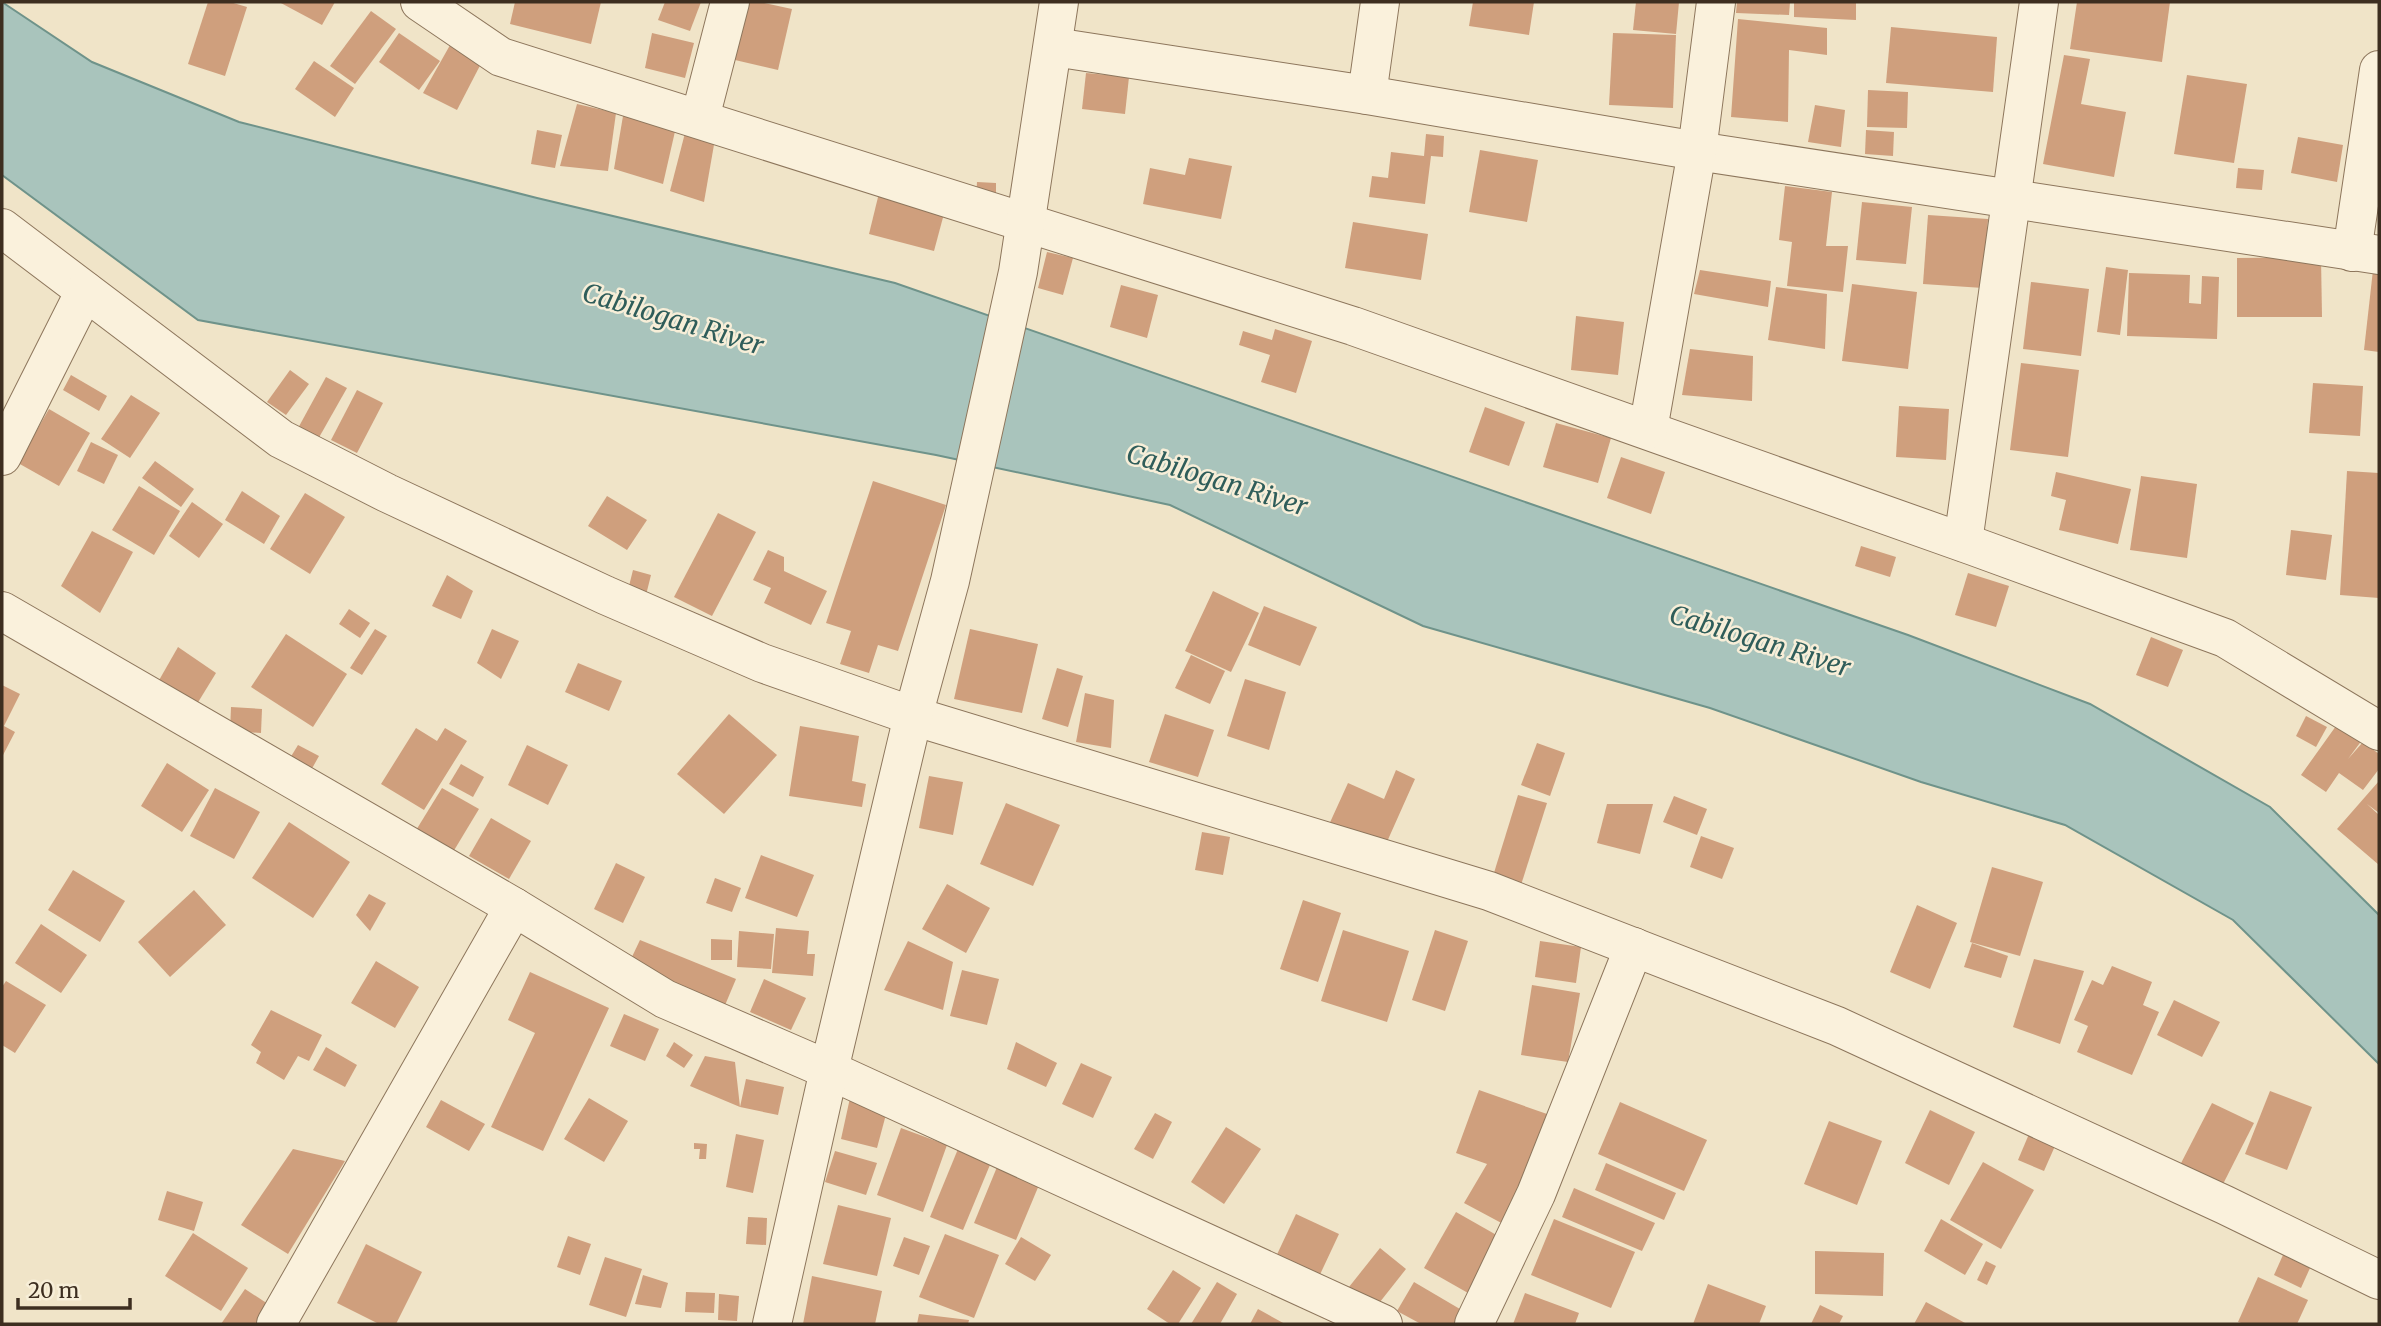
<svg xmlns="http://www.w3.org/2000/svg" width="2381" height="1326" font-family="Merriweather,serif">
<rect width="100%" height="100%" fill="#f0e4c8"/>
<polygon fill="#a9c4bc" stroke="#6f938a" stroke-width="2" points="2,2 92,62 239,122 537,198 895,283 1908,635 2090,704 2270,807 2379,915 2379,1064 2233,920 2065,825 1921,782 1710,708 1423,626 1170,505 936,455 198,320 2,175"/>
<g fill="#cf9f7d">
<polygon points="208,2 230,2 247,7 225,76 188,64"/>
<polygon points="279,2 335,2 322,25"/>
<polygon points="515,2 601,2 591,44 510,24"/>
<polygon points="665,2 701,2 690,31 658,20"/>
<polygon points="749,2 760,2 792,9 778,70 735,60"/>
<polygon points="1473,2 1534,2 1529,35 1469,26"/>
<polygon points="1636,2 1679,2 1676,34 1633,30"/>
<polygon points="1737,2 1790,2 1789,15 1736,13"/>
<polygon points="1794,2 1856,2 1856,20 1794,17"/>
<polygon points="2077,2 2170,2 2162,62 2070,49"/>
<polygon points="371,11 396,29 355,84 330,66"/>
<polygon points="1738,19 1827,28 1827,55 1789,50 1788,122 1731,117"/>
<polygon points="1891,27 1997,37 1993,92 1886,83"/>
<polygon points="399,33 440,61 419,90 379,62"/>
<polygon points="652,33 694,43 685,78 645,68"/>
<polygon points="1613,33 1676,35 1673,108 1609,105"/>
<polygon points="454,38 486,54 457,110 423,93"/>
<polygon points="2064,55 2090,59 2081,104 2126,112 2114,177 2043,164"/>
<polygon points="314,61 354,88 335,117 295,89"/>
<polygon points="1086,73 1129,77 1125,114 1082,109"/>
<polygon points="2187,75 2247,84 2234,163 2174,154"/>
<polygon points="1868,90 1908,92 1907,128 1867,127"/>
<polygon points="577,104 616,113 608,171 560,166"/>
<polygon points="1815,105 1845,110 1841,147 1808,142"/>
<polygon points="623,116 676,127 663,184 614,169"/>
<polygon points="537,130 562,135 555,168 531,164"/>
<polygon points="1866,130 1894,132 1893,156 1865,154"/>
<polygon points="685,133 715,139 704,202 670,191"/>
<polygon points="1426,134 1444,136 1443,157 1431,156 1425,204 1369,197 1372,176 1388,178 1391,152 1424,156"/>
<polygon points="2298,137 2343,145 2337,182 2291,173"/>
<polygon points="1480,150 1538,160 1527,222 1469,212"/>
<polygon points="1189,158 1232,166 1221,219 1143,204 1150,168 1185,175"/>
<polygon points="2238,168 2264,170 2262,190 2236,188"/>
<polygon points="977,182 996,183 996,202 976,201"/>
<polygon points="1785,186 1832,192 1826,246 1848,246 1843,292 1787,286 1792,242 1779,240"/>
<polygon points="879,193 945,210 934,251 869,234"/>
<polygon points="1862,202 1912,207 1906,264 1856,260"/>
<polygon points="1928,215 1988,219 1983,288 1923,284"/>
<polygon points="1353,222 1428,234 1421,280 1345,268"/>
<polygon points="1047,252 1073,258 1063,295 1038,288"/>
<polygon points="2321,257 2322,317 2237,317 2237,258"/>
<polygon points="2106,267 2128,270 2120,335 2097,332"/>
<polygon points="1700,270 1771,281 1768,307 1694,294"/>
<polygon points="2373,270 2379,271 2379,352 2364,350"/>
<polygon points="2129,273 2190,275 2189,303 2201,304 2202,276 2219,277 2217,339 2127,336"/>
<polygon points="2031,282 2089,289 2081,356 2023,349"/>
<polygon points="1852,284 1917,292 1908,369 1842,361"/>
<polygon points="1121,285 1158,295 1147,338 1110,327"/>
<polygon points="1776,287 1827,294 1825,349 1768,340"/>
<polygon points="1576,316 1624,322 1618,375 1571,370"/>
<polygon points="1275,329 1312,341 1296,393 1261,382 1270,355 1239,345 1243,331 1272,340"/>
<polygon points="1690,349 1753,356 1752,401 1682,395"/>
<polygon points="2021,363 2079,370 2068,457 2010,450"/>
<polygon points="290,370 309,384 286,415 267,402"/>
<polygon points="71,375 107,396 99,411 63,390"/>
<polygon points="326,377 347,388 317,441 297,430"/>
<polygon points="2313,383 2363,386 2360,436 2309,433"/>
<polygon points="357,390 383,403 357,453 331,440"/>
<polygon points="131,395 160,413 130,458 101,439"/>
<polygon points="1899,406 1949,409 1946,460 1896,457"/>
<polygon points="1485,407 1525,422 1509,466 1469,452"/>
<polygon points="49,409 90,433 59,486 18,463"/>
<polygon points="1556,423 1611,438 1598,483 1543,467"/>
<polygon points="91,442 118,455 104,484 77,471"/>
<polygon points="1621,457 1665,472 1651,514 1607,498"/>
<polygon points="155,461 194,489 181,507 142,478"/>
<polygon points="2347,471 2379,473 2379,598 2340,595"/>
<polygon points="2056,472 2131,489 2118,544 2059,530 2066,500 2051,496"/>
<polygon points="2141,476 2197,484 2187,558 2130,550"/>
<polygon points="873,481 946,505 898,651 878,645 869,673 840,664 851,631 826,623"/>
<polygon points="139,486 180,511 154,555 112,530"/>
<polygon points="242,491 280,516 264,544 225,520"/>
<polygon points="305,493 345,517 310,574 270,549"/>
<polygon points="607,496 647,520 627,550 588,526"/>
<polygon points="192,502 223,524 199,558 169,536"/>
<polygon points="718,513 756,532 712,616 674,597"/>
<polygon points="2291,530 2332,535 2326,580 2286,575"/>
<polygon points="92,531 133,552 100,613 61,586"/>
<polygon points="1861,546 1896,557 1890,577 1855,566"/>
<polygon points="768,550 784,557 784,571 827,591 811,625 764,603 771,588 753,580"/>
<polygon points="633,570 651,575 645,599 627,594"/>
<polygon points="1968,573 2009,586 1996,627 1955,615"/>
<polygon points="447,575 473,591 461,619 432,606"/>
<polygon points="1213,591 1259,613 1231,672 1185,651"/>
<polygon points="1264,606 1317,627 1300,666 1248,645"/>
<polygon points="349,609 370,623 360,638 339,624"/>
<polygon points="375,629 387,636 362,675 350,668"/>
<polygon points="492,629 519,641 501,679 477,663"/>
<polygon points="970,629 1038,644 1022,713 954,699"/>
<polygon points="286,634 347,674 313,727 251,687"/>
<polygon points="2151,637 2183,650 2168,687 2136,675"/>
<polygon points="178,647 216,673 197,704 158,682"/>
<polygon points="1191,655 1225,671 1210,704 1175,688"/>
<polygon points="578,663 622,681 609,711 565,692"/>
<polygon points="1057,668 1083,676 1068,727 1042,719"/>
<polygon points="1245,679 1286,692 1269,750 1227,736"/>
<polygon points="2,685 20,694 4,726 15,732 2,757"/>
<polygon points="1085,693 1114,700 1111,748 1076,742"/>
<polygon points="231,707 262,709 261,733 230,731"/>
<polygon points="729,714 777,755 724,814 677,774"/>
<polygon points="1165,714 1214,730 1198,777 1149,762"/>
<polygon points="2306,716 2327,727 2316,747 2296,736"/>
<polygon points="2341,719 2365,736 2348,759 2363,742 2379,754 2379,769 2363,790 2339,773 2326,792 2301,775"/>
<polygon points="800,726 859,736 852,781 866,784 862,807 789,796"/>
<polygon points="416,728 437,741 445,728 467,741 424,810 381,784"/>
<polygon points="1537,743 1565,753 1550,796 1521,785"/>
<polygon points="298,745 319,756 306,779 284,768"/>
<polygon points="527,745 568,765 548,805 508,785"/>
<polygon points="167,763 209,790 182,832 141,806"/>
<polygon points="461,764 484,777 473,797 449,784"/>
<polygon points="1396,770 1415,779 1382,853 1327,829 1348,783 1384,799"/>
<polygon points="929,776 963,782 953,835 919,828"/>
<polygon points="2379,781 2379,813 2367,804 2379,815 2379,865 2337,829"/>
<polygon points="215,788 260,812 234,859 190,836"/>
<polygon points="442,788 479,809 447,862 410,840"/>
<polygon points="1518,795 1547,803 1521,885 1493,876"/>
<polygon points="1674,796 1707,809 1697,835 1663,822"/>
<polygon points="1006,803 1060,825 1033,886 980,864"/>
<polygon points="1607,804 1653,804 1640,854 1597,843"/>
<polygon points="491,818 531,841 509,879 469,856"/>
<polygon points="289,822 350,862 313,918 252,878"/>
<polygon points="1202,832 1230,837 1223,875 1195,870"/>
<polygon points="1701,836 1734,848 1722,879 1690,867"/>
<polygon points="761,855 814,875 797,917 745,898"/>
<polygon points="616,863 645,877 623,923 594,909"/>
<polygon points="1992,867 2043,882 2020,956 1970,942"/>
<polygon points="73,870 125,901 100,942 48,910"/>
<polygon points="715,878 741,888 732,912 706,903"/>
<polygon points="947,884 990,908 966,953 922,929"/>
<polygon points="194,890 226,925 170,977 138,942"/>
<polygon points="369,894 386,903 370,931 356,915"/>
<polygon points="1303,900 1341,913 1318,982 1280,969"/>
<polygon points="1917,905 1957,923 1930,989 1890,972"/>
<polygon points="41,924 87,955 61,993 15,963"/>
<polygon points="776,928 809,931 807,954 815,954 813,976 772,973"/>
<polygon points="1343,930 1409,951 1387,1022 1321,1001"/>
<polygon points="1435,930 1468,941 1445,1011 1412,1000"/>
<polygon points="739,931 774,934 771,969 737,967"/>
<polygon points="711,939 732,940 732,960 711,960"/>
<polygon points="640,940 736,979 723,1010 630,961"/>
<polygon points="908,941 953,962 943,1010 884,990"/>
<polygon points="1540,941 1581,947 1576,983 1535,977"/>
<polygon points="1972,943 2008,956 2001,978 1964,967"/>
<polygon points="2034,959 2084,971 2060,1044 2013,1027"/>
<polygon points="376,961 419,987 395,1028 351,1003"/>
<polygon points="2112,966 2152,982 2143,1005 2159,1012 2132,1075 2077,1052 2088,1026 2074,1020 2092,980 2103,985"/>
<polygon points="962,970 999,979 987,1025 950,1016"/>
<polygon points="530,972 609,1008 543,1151 491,1127 535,1033 508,1020"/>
<polygon points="764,979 806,998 791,1030 750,1012"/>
<polygon points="6,981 46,1005 15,1053 2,1045 2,987"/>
<polygon points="1532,985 1580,993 1568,1062 1521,1055"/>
<polygon points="2174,1000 2220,1022 2202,1057 2157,1035"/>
<polygon points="271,1010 322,1035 309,1061 298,1056 284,1080 256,1063 261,1052 251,1045"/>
<polygon points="624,1014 659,1029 645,1061 610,1046"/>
<polygon points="674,1042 693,1055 684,1068 666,1056"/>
<polygon points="1016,1042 1057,1063 1046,1087 1007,1069"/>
<polygon points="326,1047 357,1065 345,1087 313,1070"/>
<polygon points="705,1056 735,1062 740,1107 746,1079 784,1087 778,1115 740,1107 690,1086"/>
<polygon points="1081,1063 1112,1077 1093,1118 1062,1104"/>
<polygon points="1479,1090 1547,1114 1507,1226 1464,1203 1487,1164 1456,1153"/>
<polygon points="2270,1091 2312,1107 2287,1170 2245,1154"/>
<polygon points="589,1098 628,1121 604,1162 564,1139"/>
<polygon points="850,1098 888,1107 877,1148 841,1139"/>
<polygon points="441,1100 485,1124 469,1151 426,1127"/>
<polygon points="1620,1102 1707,1140 1684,1191 1598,1154"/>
<polygon points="2212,1103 2254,1123 2220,1190 2178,1169"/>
<polygon points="1930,1110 1975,1132 1949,1185 1905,1163"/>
<polygon points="1155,1113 1172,1122 1153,1159 1134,1149"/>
<polygon points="1829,1121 1882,1141 1857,1205 1804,1184"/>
<polygon points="1226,1127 1261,1149 1224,1204 1191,1182"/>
<polygon points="901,1128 947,1145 923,1212 877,1195"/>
<polygon points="736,1134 764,1140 753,1193 726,1187"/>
<polygon points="2029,1134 2055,1146 2044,1171 2018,1160"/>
<polygon points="694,1143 707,1144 706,1159 699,1159 700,1149 694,1149"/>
<polygon points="293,1149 345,1161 288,1254 241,1225"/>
<polygon points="958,1149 992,1160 963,1230 930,1217"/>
<polygon points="835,1151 877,1163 866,1195 825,1182"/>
<polygon points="1983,1162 2034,1190 2001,1249 1950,1220"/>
<polygon points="1606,1163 1676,1193 1664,1220 1595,1190"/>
<polygon points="997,1167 1039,1185 1016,1240 974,1223"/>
<polygon points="1574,1188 1655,1223 1642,1251 1562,1217"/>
<polygon points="167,1191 203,1202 194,1231 158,1220"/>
<polygon points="838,1205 891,1218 877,1276 823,1264"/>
<polygon points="1456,1212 1500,1237 1468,1293 1424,1268"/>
<polygon points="1296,1214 1339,1234 1316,1283 1273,1263"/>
<polygon points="748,1217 767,1218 766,1245 746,1244"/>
<polygon points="1554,1219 1635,1252 1611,1308 1531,1275"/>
<polygon points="1941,1219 1983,1244 1965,1275 1924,1251"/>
<polygon points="193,1233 248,1268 221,1311 165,1276"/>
<polygon points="945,1234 999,1255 974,1318 919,1297"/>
<polygon points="568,1236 591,1244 580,1275 557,1267"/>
<polygon points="904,1237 930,1246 919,1275 893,1266"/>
<polygon points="1021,1237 1051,1255 1035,1281 1005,1264"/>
<polygon points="366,1244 422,1272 396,1324 379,1324 337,1303"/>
<polygon points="1380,1248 1406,1269 1376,1307 1349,1287"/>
<polygon points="1815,1251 1884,1253 1883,1296 1815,1294"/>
<polygon points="2283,1255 2310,1268 2301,1288 2274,1275"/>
<polygon points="605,1257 642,1269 626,1317 589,1305"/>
<polygon points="1986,1261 1996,1266 1987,1285 1977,1280"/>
<polygon points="1173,1270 1201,1288 1178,1324 1170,1324 1147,1309"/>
<polygon points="643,1275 668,1283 661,1308 635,1304"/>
<polygon points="812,1276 882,1291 875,1324 803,1324"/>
<polygon points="2258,1277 2308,1300 2297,1324 2244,1324 2238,1322"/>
<polygon points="1217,1282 1237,1294 1220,1324 1191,1324"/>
<polygon points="1414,1282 1465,1312 1457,1324 1421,1324 1397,1311"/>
<polygon points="1708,1284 1766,1306 1759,1324 1693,1324"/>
<polygon points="245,1289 268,1304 255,1324 221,1324"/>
<polygon points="686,1292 715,1293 714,1313 685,1312"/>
<polygon points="1525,1293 1579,1313 1575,1324 1513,1324"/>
<polygon points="719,1294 739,1296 737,1321 718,1320"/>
<polygon points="1926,1302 1967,1324 1914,1324"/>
<polygon points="1820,1305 1843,1316 1839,1324 1811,1324"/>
<polygon points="1258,1309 1285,1324 1250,1324"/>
<polygon points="919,1314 969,1320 968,1324 917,1324"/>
</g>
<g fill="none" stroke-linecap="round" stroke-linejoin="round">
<g stroke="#8d765c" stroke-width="40">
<g id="minor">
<polyline points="420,2 501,57 1353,326 1973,546 2225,638 2379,731"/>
<polyline points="1054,47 1367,95 1697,151 2379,255"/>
<polyline points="1367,95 1380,2"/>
<polyline points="700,118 730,2"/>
<polyline points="2,228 281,439 387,493 605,595 762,663 913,716 1489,891 1837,1026 2225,1205 2379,1280"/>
<polyline points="2352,252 2379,70"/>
<polyline points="1648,430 1697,151 1716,2"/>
<polyline points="2,456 85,291"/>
<polyline points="1963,542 2039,2"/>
<polyline points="2,611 514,907 665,999 829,1070 1383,1324"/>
<polyline points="276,1324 514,907"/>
<polyline points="772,1324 829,1070 913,716 950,581 1018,272 1059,2"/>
<polyline points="1474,1324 1536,1194 1634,947"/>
</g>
</g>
<use href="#minor" stroke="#faf1dc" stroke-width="38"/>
</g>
<g text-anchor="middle" stroke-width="5" stroke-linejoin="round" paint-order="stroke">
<g font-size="26" font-style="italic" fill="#2f5d5a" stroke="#f7eed8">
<text transform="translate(673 319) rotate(17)" y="9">Cabilogan River</text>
<text transform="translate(1217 480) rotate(17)" y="9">Cabilogan River</text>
<text transform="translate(1760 641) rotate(17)" y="9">Cabilogan River</text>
</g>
</g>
<rect width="2381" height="1326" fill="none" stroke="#3d2e20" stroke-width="7"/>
<path d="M18 1298v10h112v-10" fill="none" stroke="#3d2e20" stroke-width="3.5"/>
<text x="28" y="1298" font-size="21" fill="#3d2e20" stroke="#f7eed8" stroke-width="5" paint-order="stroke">20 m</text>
</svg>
